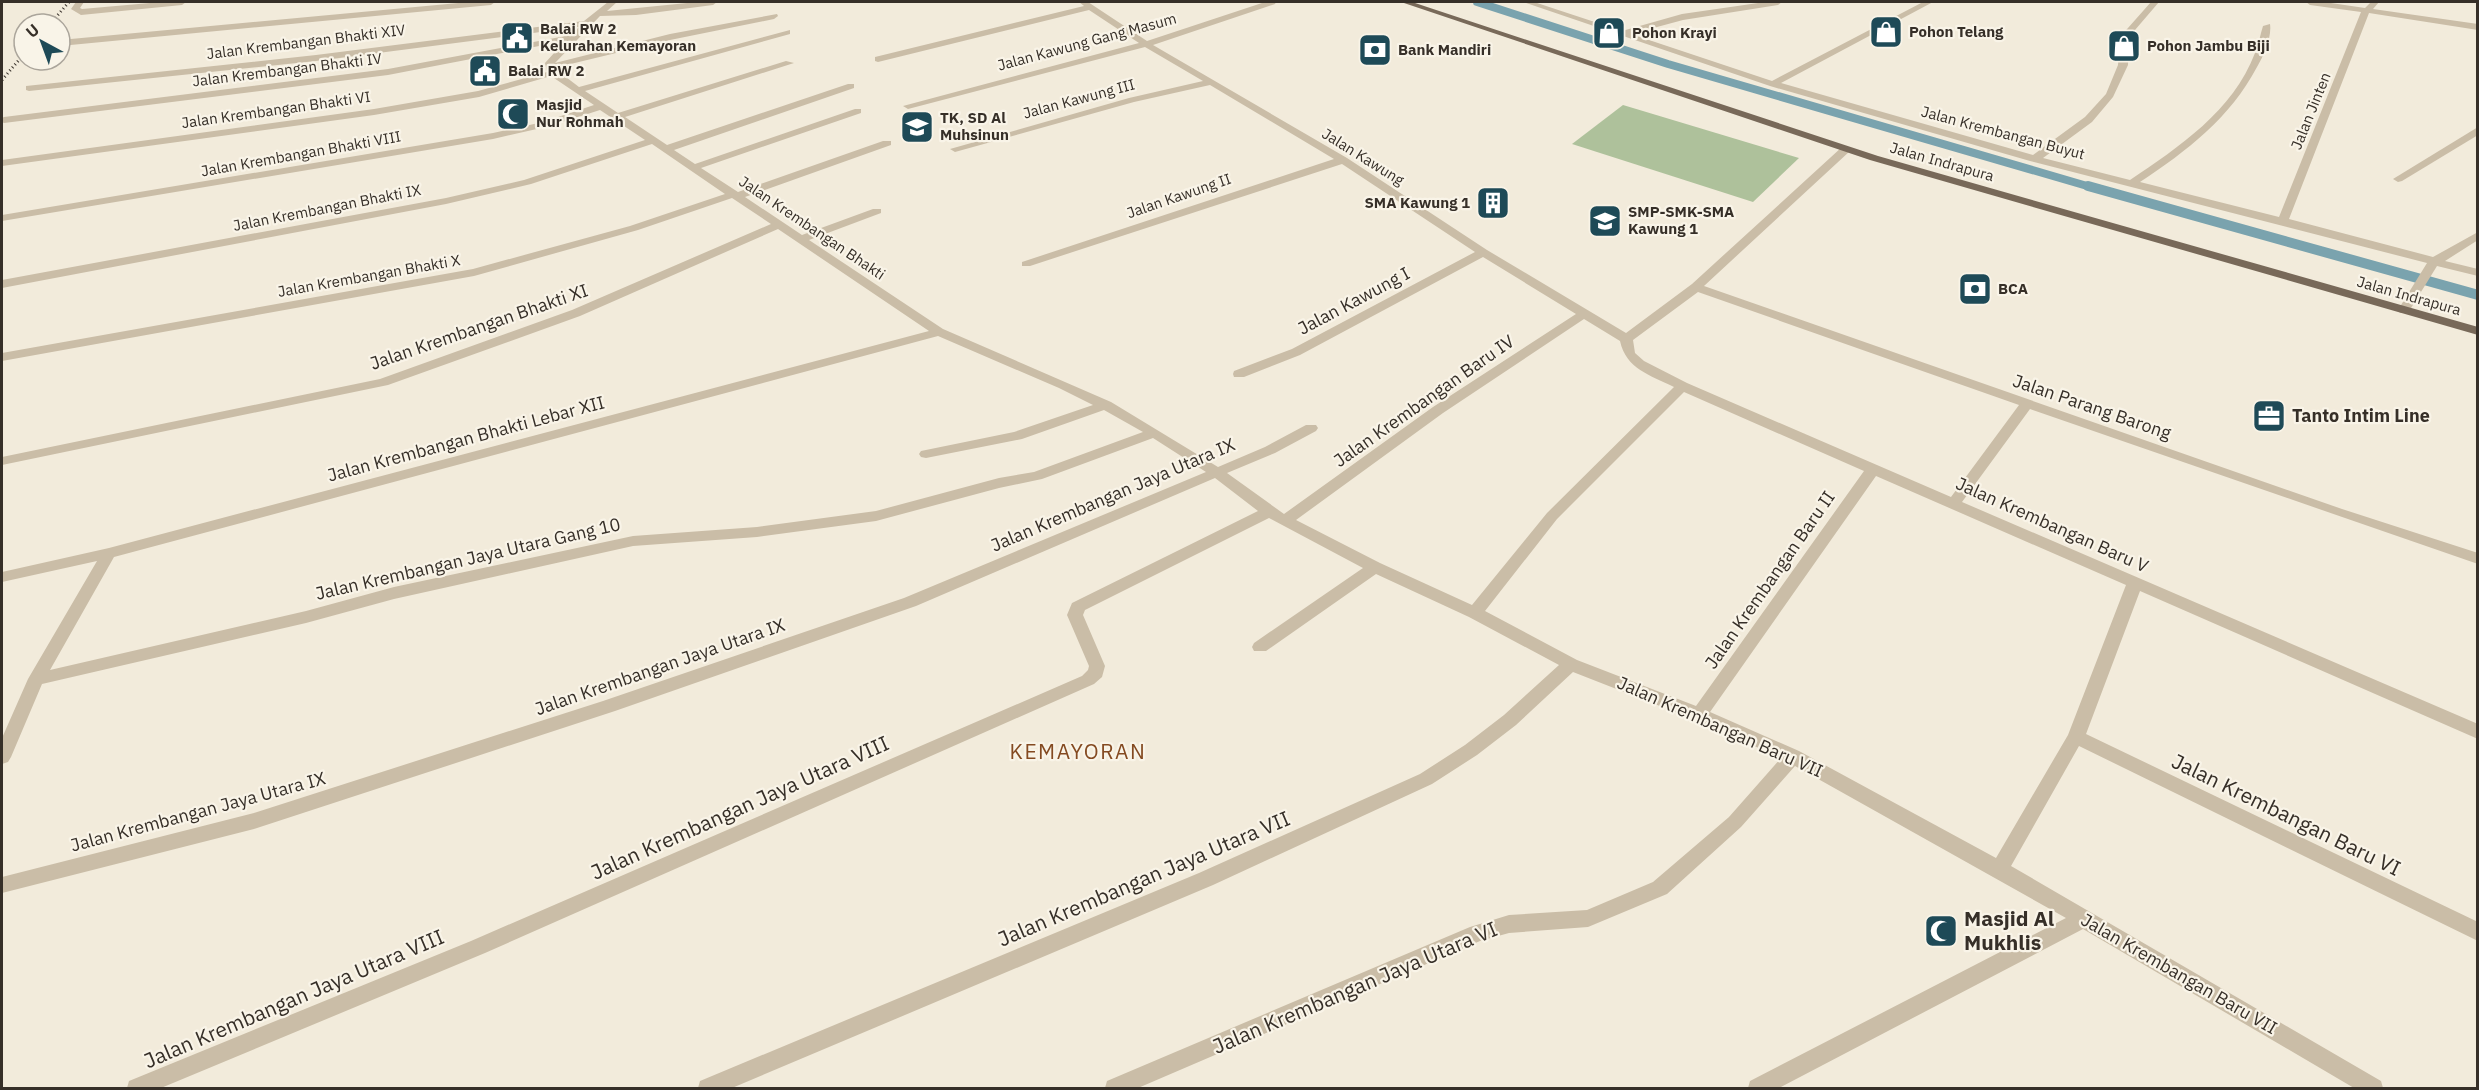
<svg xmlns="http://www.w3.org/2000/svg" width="2479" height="1090" font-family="'IBM Plex Sans',sans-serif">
<rect width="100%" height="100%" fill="#f2ebdb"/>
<polygon fill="#aec19b" points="1623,105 1799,158 1753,202 1572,144"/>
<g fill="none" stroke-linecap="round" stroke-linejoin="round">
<polyline stroke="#7aa3ae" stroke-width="8" points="1477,2 1668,64 2094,188"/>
<polyline stroke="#7aa3ae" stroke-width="10" points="2088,186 2478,295"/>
<g fill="#cabda7" fill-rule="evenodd">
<polygon points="76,2 84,2 80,8 82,9 161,2 186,2 182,5 81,15 71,9"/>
<polygon points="469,2 495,2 491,5 60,46 60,40"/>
<path d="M608,2H617L607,11L697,2H717L713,5L636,15L600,16L555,63L670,34L777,14L778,16L774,19L670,40L554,68L579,87L790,30V34L585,91L618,113L786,61L794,63L625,117L667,145L848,84H854V88L674,150L695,164L855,109H861V113L701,168L738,192L883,141H891V145L745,197L802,235L873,209H881V213L809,240L943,329L1111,402L1218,467L1265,447L1306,425H1316L1318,428L1316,431L1275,453L1227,473L1284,514L1433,407L1576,314L1483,257L1300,355L1244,377H1234L1233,374L1234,371L1292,349L1475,252L1342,164L1030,266H1022V262L1334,159L1210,85L1134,102L955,152L950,149L1129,98L1203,81L1145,47L908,109L903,106L1139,43L1089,10L878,62L875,61V57L1084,6L1079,2H1088L1147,41L1265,2H1276L1275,4L1153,45L1347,158L1487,250L1626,333L1692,284L1842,147H1850V151L1704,286L2342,509L2478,553V564L2030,409L1962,502L2478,724V739L2140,591L2086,734L2478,922V941L2079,746L2011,866L2381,1081L2383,1088H2354L2083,929L1779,1088H1748L1750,1081L2066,918L1795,766L1741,827L1667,894L1588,927L1509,933L1480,941L1138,1088H1105L1107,1081L1470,927L1509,915L1587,910L1653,882L1729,817L1781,758L1693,719L1573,672L1516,725L1477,755L1432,784L1213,885L732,1088H698L700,1081L1199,873L1420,774L1465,745L1504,715L1559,665L1469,617L1376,574L1266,651H1254L1252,647L1254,643L1363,568L1269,518L1085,610L1083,615L1105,666L1102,677L1094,684L485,953L161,1088H127L129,1081L471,941L1082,676L1088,670L1089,666L1067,615L1072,603L1258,511L1215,478L916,606L615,711L254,829L2,893V877L254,813L603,701L904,598L1206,472L1153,438L1042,479L999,488L876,521L757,537L633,546L394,599L306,623L42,684L11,757L8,762L2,764V738L28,679L97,561L2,582V572L109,548L929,331L778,229L580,316L388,385L2,465V457L380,379L572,310L771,224L732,198L638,230L474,276L2,361V353L473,269L630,226L725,194L652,144L531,184L446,204L2,288V280L446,198L524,180L645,140L600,110L550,126L493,139L2,221V215L493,133L543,122L594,105L551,76L479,97L374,115L2,166V160L374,109L478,91L547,72L545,63L565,41L388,75L4,123L2,122V118L4,117L388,69L571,35L579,27L316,61L29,91L26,90V86L316,55L584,21ZM1698,292L2019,405L1951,497L1687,383L1644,361L1635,353L1633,340ZM1584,319L1620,341C1626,369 1650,375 1674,387L1547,513L1472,605L1380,563L1296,520L1443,413ZM938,336L1059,388L1093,405L1014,432L921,451L919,454L921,457L926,458L1022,439L1104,410L1143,432L1034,472L999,478L876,511L757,527L633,536L394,587L306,611L50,670L114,557ZM1684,392L1864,471L1696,706L1577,660L1485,611L1557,519ZM1876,476L2126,585L2068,735L1996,858L1799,751L1710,712Z"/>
<path d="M1523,2H1534L1622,31L1682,14L1765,2H1782L1778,5L1683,20L1631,34L1772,81L1923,2H1933L1781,83L2033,155L2085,117L2106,94L2118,65L2120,37L2151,2H2159L2129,37L2128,65L2113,97L2092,122L2043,158L2130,180C2179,147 2233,111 2255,53C2259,44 2260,35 2263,26L2270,24C2272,37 2264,55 2257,67C2230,118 2187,151 2140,182L2279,217L2361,12L2310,5L2306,2H2324L2365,8L2371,2H2379L2373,9L2478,24V30L2369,13L2289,219L2433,257L2478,232V240L2445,261L2478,269V276L2437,266L2408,313H2400L2398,310L2427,263L2030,161L1770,86Z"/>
<polygon points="2478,127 2478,135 2402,181 2398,182 2393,179"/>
</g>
<polygon fill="#786959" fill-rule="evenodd" points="1401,2 1412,2 1878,156 2478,327 2478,335 1870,160"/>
<g stroke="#362f28" stroke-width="3" stroke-dasharray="1 3" stroke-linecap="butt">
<polyline points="50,24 69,2"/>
<polyline points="2,80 24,54"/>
</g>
</g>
<defs>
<g id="shop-square" transform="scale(1.725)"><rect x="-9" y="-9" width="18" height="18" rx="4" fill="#1e4a57" stroke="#f9f4e8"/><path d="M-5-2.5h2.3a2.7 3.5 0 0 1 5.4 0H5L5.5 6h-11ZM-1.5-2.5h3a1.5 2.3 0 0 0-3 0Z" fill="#fff"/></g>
<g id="civic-square" transform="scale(1.725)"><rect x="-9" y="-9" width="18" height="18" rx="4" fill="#1e4a57" stroke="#f9f4e8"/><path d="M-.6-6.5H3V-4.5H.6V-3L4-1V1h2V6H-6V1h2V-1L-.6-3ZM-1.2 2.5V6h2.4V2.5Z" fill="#fff"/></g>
<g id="bank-square" transform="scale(1.725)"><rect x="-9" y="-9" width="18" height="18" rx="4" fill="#1e4a57" stroke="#f9f4e8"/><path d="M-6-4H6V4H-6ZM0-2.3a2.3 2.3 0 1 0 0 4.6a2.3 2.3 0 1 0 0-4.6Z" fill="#fff"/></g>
<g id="mosque-square" transform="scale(1.725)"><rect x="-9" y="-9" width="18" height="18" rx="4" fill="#1e4a57" stroke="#f9f4e8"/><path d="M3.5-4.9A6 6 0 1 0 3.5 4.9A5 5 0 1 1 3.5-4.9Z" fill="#fff"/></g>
<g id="school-square" transform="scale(1.725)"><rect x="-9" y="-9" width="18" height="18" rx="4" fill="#1e4a57" stroke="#f9f4e8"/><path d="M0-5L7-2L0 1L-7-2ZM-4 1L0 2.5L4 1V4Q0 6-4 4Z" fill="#fff"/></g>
<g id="building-square" transform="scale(1.725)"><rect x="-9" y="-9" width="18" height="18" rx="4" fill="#1e4a57" stroke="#f9f4e8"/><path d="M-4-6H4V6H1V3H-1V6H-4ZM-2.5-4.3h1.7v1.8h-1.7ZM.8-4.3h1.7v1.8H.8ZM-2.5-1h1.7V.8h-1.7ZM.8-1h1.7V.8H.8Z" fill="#fff"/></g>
<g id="office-square" transform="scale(1.725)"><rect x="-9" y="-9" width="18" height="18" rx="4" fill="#1e4a57" stroke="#f9f4e8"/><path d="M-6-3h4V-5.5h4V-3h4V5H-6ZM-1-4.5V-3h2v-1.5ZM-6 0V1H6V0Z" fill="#fff"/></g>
</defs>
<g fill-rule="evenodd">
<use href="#shop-square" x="1886" y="32"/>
<use href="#shop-square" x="1609" y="33"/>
<use href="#civic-square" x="517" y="38"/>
<use href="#shop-square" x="2124" y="46"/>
<use href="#bank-square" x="1375" y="50"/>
<use href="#civic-square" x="485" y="71"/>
<use href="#mosque-square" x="513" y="114"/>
<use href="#school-square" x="917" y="127"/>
<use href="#building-square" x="1493" y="203"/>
<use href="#school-square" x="1605" y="221"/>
<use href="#bank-square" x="1975" y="289"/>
<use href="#office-square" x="2269" y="416"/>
<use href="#mosque-square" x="1941" y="931"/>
</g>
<g text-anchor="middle" stroke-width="4.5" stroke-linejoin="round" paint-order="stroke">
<g font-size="15" font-weight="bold" fill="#362f28" stroke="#f9f4e8" text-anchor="start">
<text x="540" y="34">Balai RW 2<tspan x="540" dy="17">Kelurahan Kemayoran</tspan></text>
<text x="1909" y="37">Pohon Telang</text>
<text x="1632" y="38">Pohon Krayi</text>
<text x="2147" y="51">Pohon Jambu Biji</text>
<text x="1398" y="55">Bank Mandiri</text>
<text x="508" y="76">Balai RW 2</text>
<text x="536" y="110">Masjid<tspan x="536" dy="17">Nur Rohmah</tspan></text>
<text x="940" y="123">TK, SD Al<tspan x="940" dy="17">Muhsinun</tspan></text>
<text x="1470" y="208" text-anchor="end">SMA Kawung 1</text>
<text x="1628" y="217">SMP-SMK-SMA<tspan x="1628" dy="17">Kawung 1</tspan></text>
<text x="1998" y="294">BCA</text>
</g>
<g font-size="15" fill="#362f28" stroke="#f9f4e8">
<text transform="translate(306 42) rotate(-7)" y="5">Jalan Krembangan Bhakti XIV</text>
<text transform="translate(1087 42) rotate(-15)" y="5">Jalan Kawung Gang Masum</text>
<text transform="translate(287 70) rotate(-7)" y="5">Jalan Krembangan Bhakti IV</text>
<text transform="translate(1079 99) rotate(-15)" y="5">Jalan Kawung III</text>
<text transform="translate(276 110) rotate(-8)" y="5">Jalan Krembangan Bhakti VI</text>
<text transform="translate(2311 111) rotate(-68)" y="5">Jalan Jinten</text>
<text transform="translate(2003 133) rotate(15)" y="5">Jalan Krembangan Buyut</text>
<text transform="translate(301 154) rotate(-10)" y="5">Jalan Krembangan Bhakti VIII</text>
<text transform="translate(1363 157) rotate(32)" y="5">Jalan Kawung</text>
<text transform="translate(1942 162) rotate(16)" y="5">Jalan Indrapura</text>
<text transform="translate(1179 196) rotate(-19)" y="5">Jalan Kawung II</text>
<text transform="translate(327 208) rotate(-11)" y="5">Jalan Krembangan Bhakti IX</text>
<text transform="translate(812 228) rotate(34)" y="5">Jalan Krembangan Bhakti</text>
<text transform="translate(369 276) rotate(-10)" y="5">Jalan Krembangan Bhakti X</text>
<text transform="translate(2409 296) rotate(16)" y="5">Jalan Indrapura</text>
</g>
<g font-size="18" fill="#362f28" stroke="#f9f4e8">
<text transform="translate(1354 301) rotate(-28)" y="6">Jalan Kawung I</text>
<text transform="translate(479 327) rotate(-19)" y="6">Jalan Krembangan Bhakti XI</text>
<text transform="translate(1424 401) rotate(-35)" y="6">Jalan Krembangan Baru IV</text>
<text transform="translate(2092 407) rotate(19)" y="6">Jalan Parang Barong</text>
<text transform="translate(466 439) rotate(-15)" y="6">Jalan Krembangan Bhakti Lebar XII</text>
<text transform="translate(1113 495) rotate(-23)" y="6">Jalan Krembangan Jaya Utara IX</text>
<text transform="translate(2052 525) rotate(24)" y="6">Jalan Krembangan Baru V</text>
<text transform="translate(468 559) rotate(-13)" y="6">Jalan Krembangan Jaya Utara Gang 10</text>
<text transform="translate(1770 580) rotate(-55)" y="6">Jalan Krembangan Baru II</text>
<text transform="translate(660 667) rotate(-19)" y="6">Jalan Krembangan Jaya Utara IX</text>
<text transform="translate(1720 727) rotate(24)" y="6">Jalan Krembangan Baru VII</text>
<text transform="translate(198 812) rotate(-15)" y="6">Jalan Krembangan Jaya Utara IX</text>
<text transform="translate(2179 974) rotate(30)" y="6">Jalan Krembangan Baru VII</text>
</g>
<g font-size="18" font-weight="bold" fill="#362f28" stroke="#f9f4e8" text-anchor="start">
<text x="2292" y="422">Tanto Intim Line</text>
</g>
<g font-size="21" letter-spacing="1.5" fill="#844a21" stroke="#f9f4e8">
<text x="1078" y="759">KEMAYORAN</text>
</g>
<g font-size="21" fill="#362f28" stroke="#f9f4e8">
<text transform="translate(740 808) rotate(-24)" y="7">Jalan Krembangan Jaya Utara VIII</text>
<text transform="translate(2286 815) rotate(26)" y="7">Jalan Krembangan Baru VI</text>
<text transform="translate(1144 879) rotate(-23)" y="7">Jalan Krembangan Jaya Utara VII</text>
<text transform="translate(1355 988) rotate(-23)" y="7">Jalan Krembangan Jaya Utara VI</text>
<text transform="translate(294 999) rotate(-23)" y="7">Jalan Krembangan Jaya Utara VIII</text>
</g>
<g font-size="21" font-weight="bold" fill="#362f28" stroke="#f9f4e8" text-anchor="start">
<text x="1964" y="926">Masjid Al<tspan x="1964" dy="24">Mukhlis</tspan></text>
</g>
</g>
<rect width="2479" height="1090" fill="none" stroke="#362f28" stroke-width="6"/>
<g transform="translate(42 42) rotate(319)"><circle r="28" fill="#f9f4e8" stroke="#aba59b" stroke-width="1.5"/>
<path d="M0-4.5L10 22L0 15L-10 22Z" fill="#1e4a57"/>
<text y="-9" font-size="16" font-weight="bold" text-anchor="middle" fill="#362f28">U</text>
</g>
</svg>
